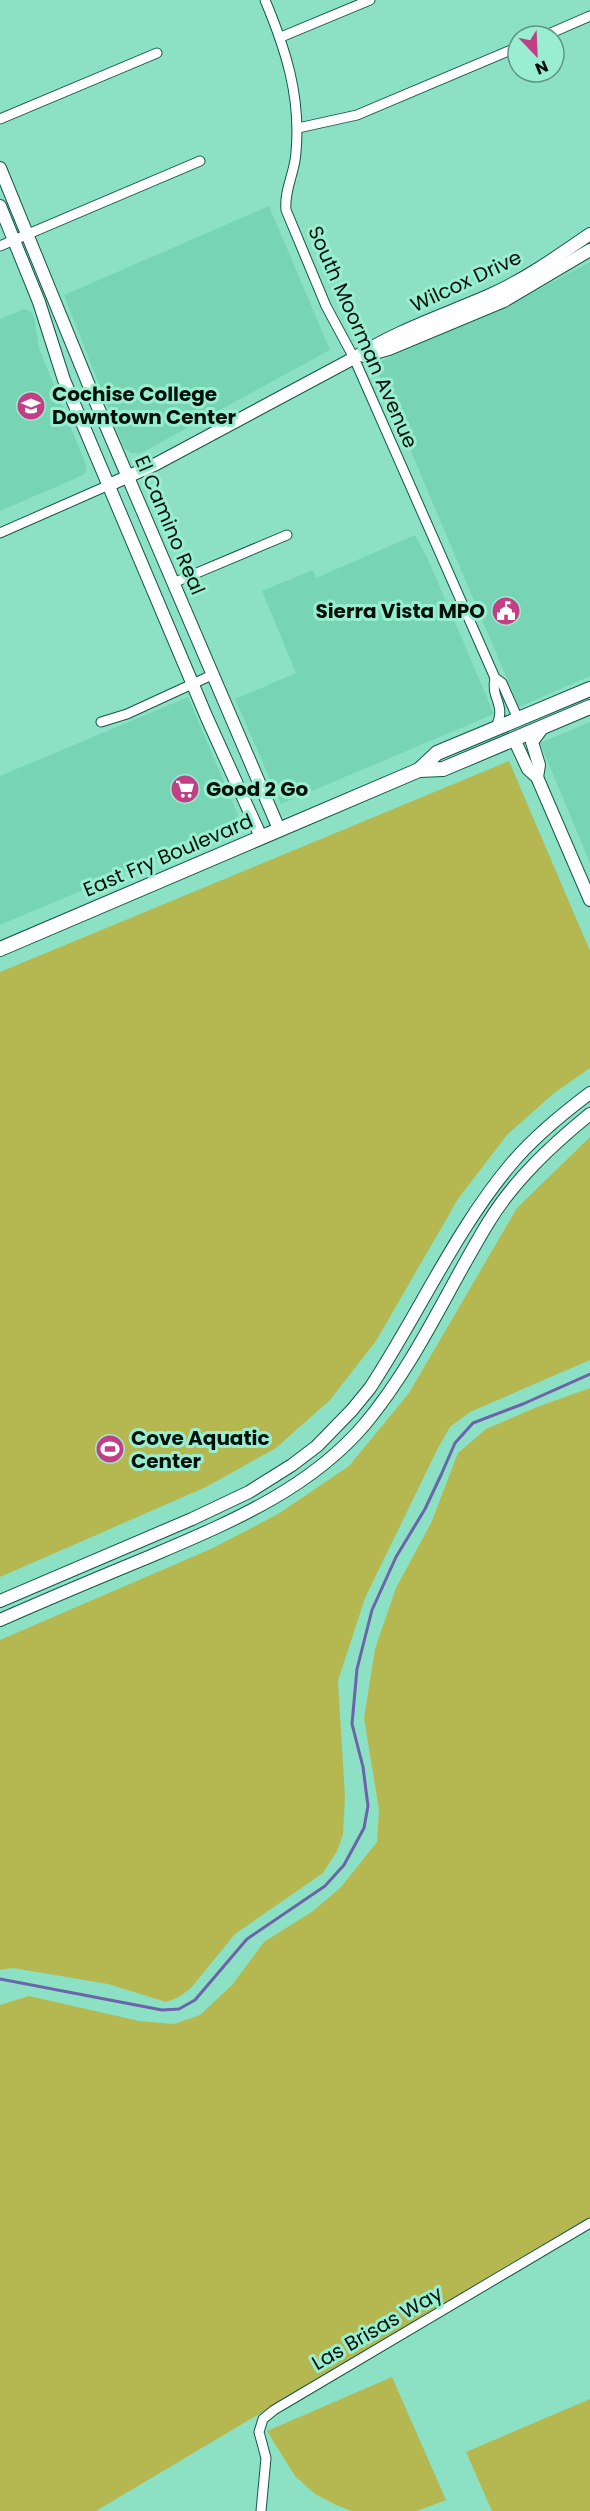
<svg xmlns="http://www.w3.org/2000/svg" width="590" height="2511" font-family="Poppins,sans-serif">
<rect width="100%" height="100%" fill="#8ce1c4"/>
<g fill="#77d5b6">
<polygon points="269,206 330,350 141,453 131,453 124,448 64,295"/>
<polygon points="590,262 590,676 519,707 374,364 498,311"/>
<polygon points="24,309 30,311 34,317 39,348 86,465 86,472 81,476 0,511 0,319"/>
<polygon points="415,535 427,557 494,714 281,804 235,699 296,673 262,591 313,570 316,578"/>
<polygon points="188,697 238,815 232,827 0,925 0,776"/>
<polygon points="590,722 590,863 540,743"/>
</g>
<g fill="#b5b851">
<polygon points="509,761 590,951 590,1068 553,1094 507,1135 458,1199 376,1341 330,1400 276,1448 206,1487 0,1577 0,972"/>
<polygon points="590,1137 590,1360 470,1412 450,1427 438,1448 365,1598 338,1681 345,1797 343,1835 337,1851 323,1873 235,1934 191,1988 179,1997 166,2002 108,1984 13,1968 0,1970 0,1640 213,1548 278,1514 349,1466 409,1393 517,1208"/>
<polygon points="590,1388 590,2217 96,2511 0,2511 0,2005 29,1996 139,2021 174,2024 200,2015 232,1985 264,1942 313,1911 341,1887 377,1842 379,1810 364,1718 375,1649 396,1588 431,1523 458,1453 486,1429 537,1407"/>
<polygon points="392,2377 446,2500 417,2511 352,2511 336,2505 315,2494 295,2476 267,2431"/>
<polygon points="590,2399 590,2511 492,2511 466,2452"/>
</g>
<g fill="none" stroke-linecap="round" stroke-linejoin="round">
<polyline stroke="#6c63aa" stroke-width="3" points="0,1979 162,2010 179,2009 195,2000 247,1939 325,1886 344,1865 364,1828 368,1806 363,1767 352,1724 357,1669 372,1610 396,1557 425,1509 441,1475 455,1443 473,1423 523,1404 590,1374"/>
<g stroke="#105744" stroke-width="11">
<g id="minor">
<path d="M265,0C286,50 301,97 296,152C295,173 284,189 286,210L326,306L354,358L495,678L502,683L518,719"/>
<polyline points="544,36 590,16"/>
<polyline points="281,37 370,0"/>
<polyline points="0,119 157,53"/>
<polyline points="298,128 357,115 518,47"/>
<polyline points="0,246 200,161"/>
<polyline points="0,533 109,485"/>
<polyline points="173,583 287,535"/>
<path d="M495,678C490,700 508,704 495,729"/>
<polyline points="101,722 127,714 212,675"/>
<polyline points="261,2511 266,2458 259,2432 263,2419 274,2410 590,2223"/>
</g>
</g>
<g stroke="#105744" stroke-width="14">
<g id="tertiary">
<polyline points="0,168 97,405 279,829"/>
<polyline points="0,206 39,302 64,380 207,718 261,837"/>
<polyline points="364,356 389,349 504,301 590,250"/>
<path d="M109,485L156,464L354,358C397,330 445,315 492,294C527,278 558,256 590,234"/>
<polyline points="514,739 528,769 537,777 590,900"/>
<polyline points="537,777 539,765 532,742 543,727"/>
<path d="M0,1601L192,1519L249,1492L292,1465L317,1446L352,1410L370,1388C418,1315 456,1229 512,1163C534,1137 562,1114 590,1093"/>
<path d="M0,1620C50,1598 100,1577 151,1556C228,1523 309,1490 365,1424C416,1363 447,1290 488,1223C514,1180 552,1145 590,1114"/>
</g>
</g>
<g stroke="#105744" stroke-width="16">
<g id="secondary">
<polyline points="419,770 437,753 590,689"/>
<polyline points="0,949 419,770 443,769 590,707"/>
</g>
</g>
<use href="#minor" stroke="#fff" stroke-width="9"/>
<use href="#tertiary" stroke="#fff" stroke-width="12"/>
<use href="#secondary" stroke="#fff" stroke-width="14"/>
</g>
<defs>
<g id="university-disc" transform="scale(1.5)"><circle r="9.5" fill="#c23f86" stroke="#99eed1"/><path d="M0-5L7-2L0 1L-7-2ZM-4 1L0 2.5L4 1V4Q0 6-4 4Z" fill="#fff"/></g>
<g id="civic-disc" transform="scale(1.5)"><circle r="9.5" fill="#c23f86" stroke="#99eed1"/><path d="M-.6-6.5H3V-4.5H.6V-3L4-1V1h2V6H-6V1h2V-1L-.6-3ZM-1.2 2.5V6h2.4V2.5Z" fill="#fff"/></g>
<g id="supermarket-disc" transform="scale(1.5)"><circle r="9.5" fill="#c23f86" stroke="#99eed1"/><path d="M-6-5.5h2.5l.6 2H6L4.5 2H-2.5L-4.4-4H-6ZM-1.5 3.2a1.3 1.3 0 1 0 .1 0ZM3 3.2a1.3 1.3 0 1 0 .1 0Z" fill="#fff"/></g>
<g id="stadium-disc" transform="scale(1.5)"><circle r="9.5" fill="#c23f86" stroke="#99eed1"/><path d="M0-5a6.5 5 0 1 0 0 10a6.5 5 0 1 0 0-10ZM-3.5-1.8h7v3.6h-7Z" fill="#fff"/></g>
</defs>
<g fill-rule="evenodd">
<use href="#university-disc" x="31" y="406"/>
<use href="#civic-disc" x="506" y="611"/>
<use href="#supermarket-disc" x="185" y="789"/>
<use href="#stadium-disc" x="110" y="1449"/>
</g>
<g text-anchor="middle" stroke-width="6" stroke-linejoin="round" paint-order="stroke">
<g font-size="20" fill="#00110a" stroke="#99eed1">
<text transform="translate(466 281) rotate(-25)" y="7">Wilcox Drive</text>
<text transform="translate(363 337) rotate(66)" y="7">South Moorman Avenue</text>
<text transform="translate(170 525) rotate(67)" y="7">El Camino Real</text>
<text transform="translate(168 855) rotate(-23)" y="7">East Fry Boulevard</text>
<text transform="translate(377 2328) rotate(-30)" y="7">Las Brisas Way</text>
</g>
<g font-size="20" font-weight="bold" fill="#00110a" stroke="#99eed1" text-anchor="start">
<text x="52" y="401">Cochise College<tspan x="52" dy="23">Downtown Center</tspan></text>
<text x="485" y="618" text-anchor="end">Sierra Vista MPO</text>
<text x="206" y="796">Good 2 Go</text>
<text x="131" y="1445">Cove Aquatic<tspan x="131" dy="23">Center</tspan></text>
</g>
</g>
<g transform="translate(536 54) rotate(157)"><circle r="28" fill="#99eed1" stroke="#5c9681" stroke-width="1.5"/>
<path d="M0-4.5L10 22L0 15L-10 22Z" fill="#c23f86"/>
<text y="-9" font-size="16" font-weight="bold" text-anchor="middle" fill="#00110a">N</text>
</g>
</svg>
